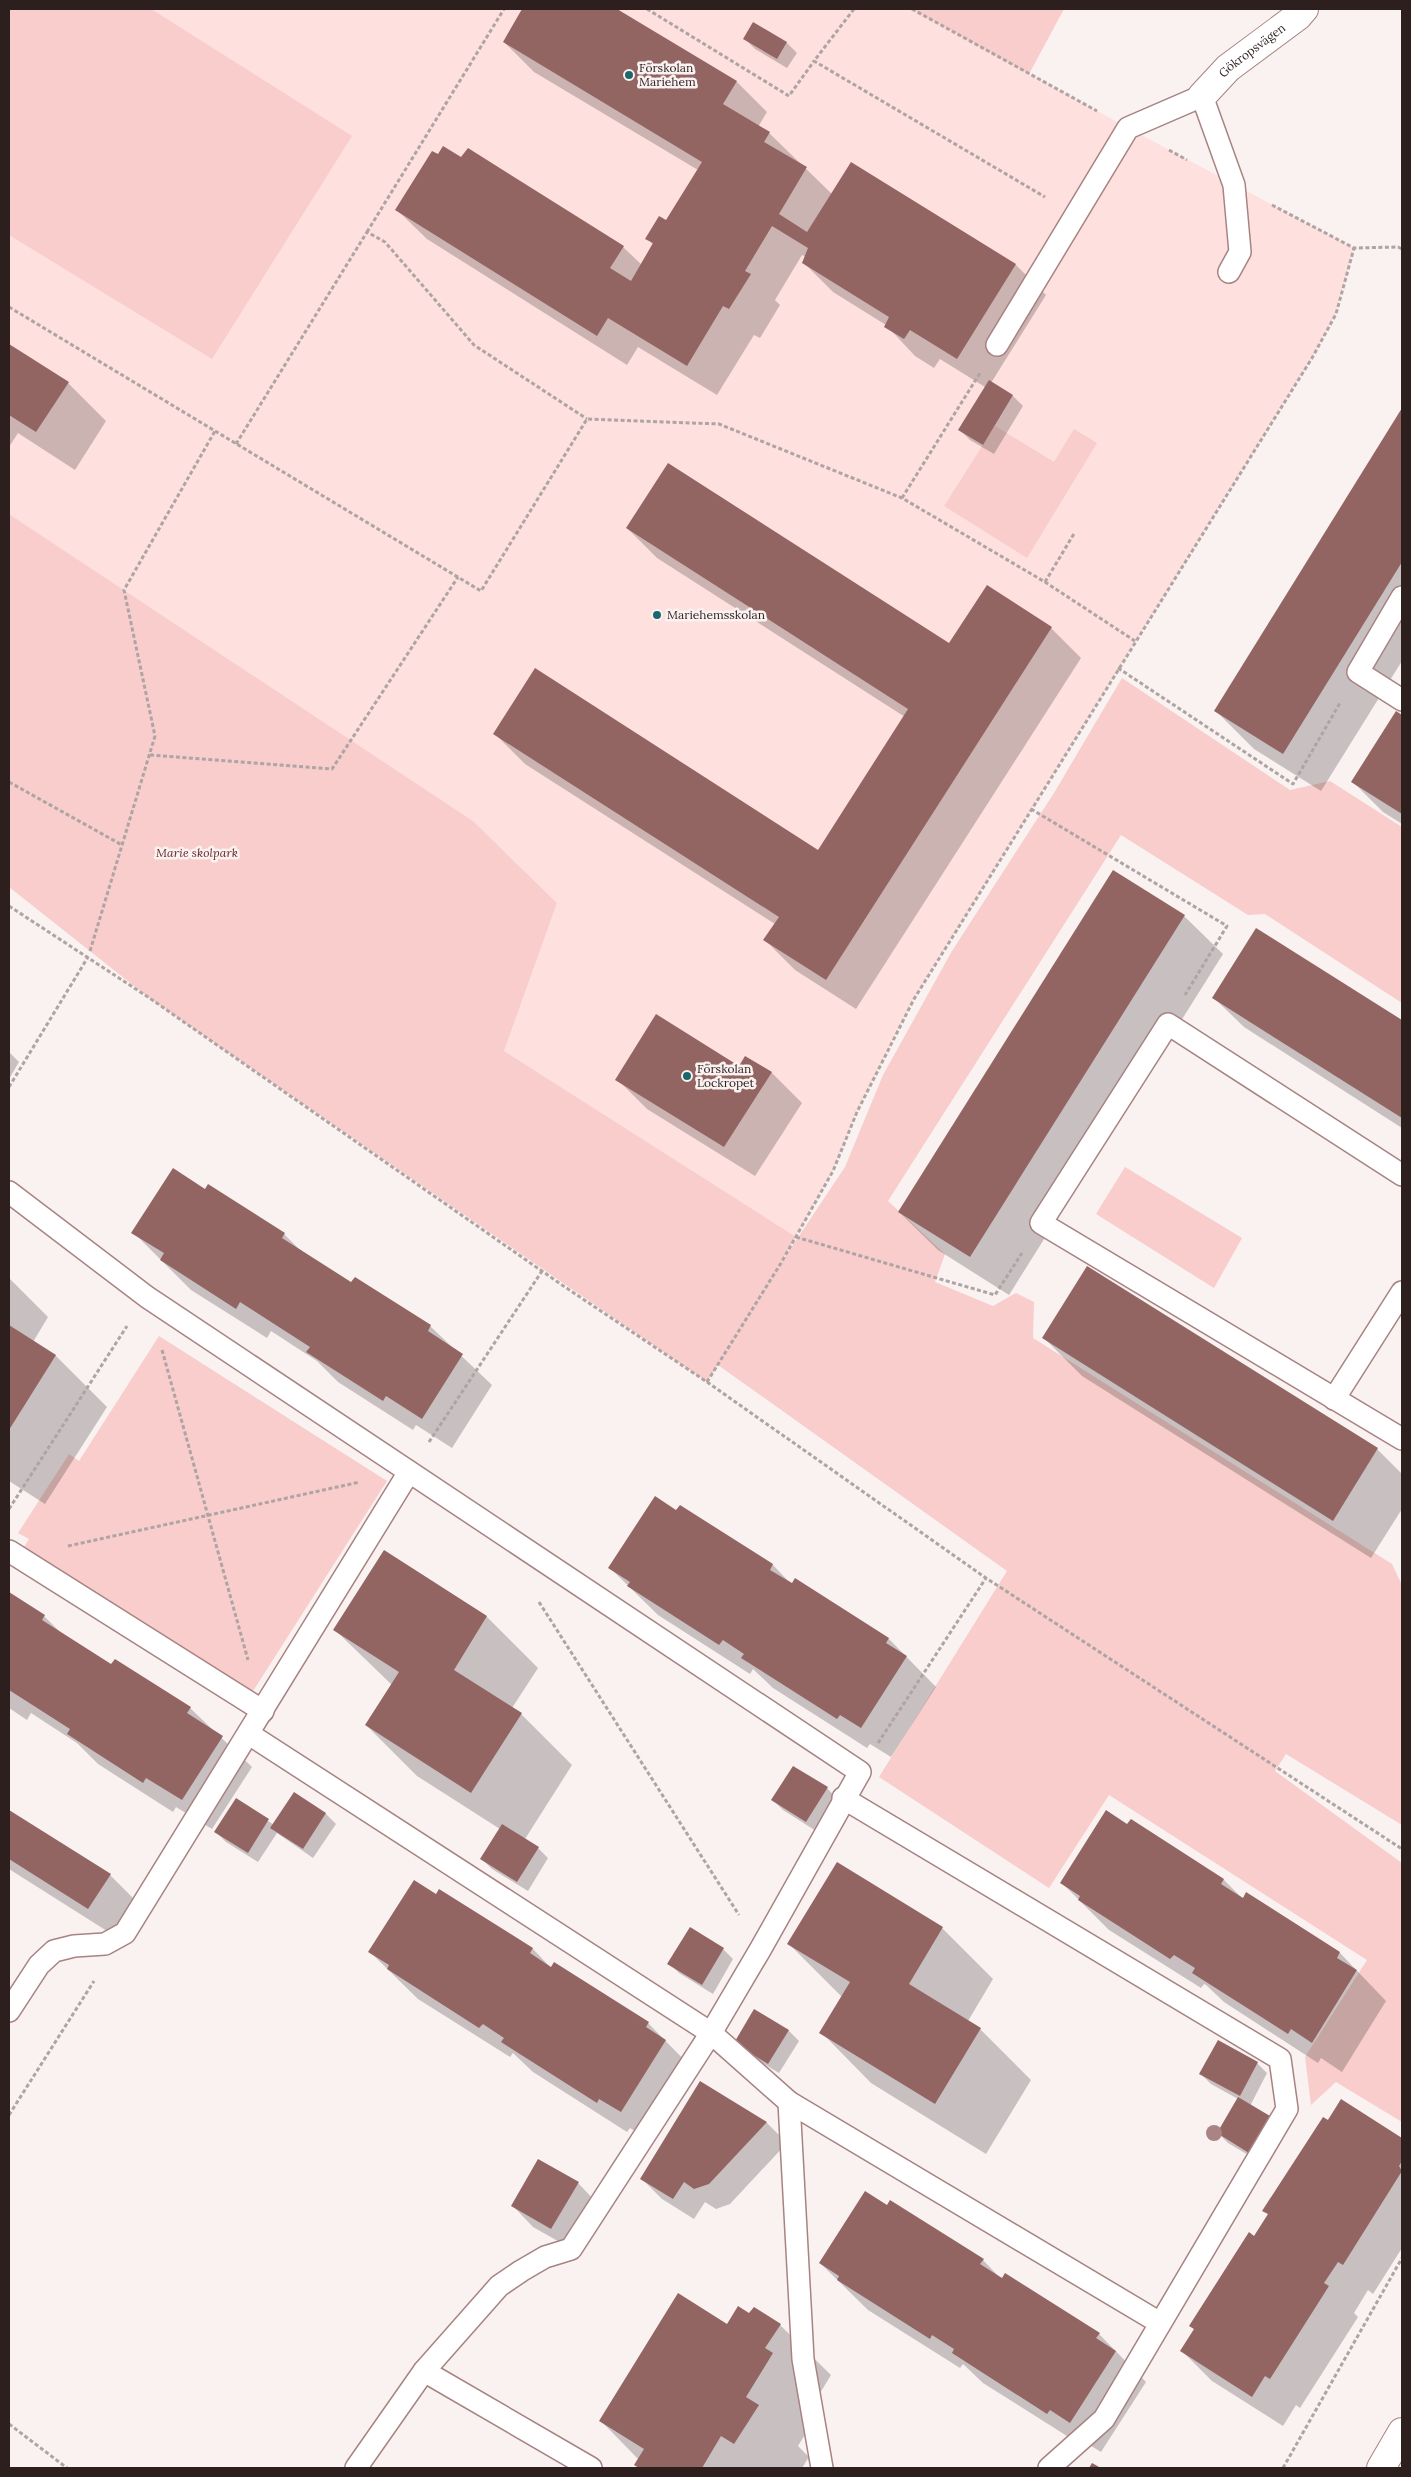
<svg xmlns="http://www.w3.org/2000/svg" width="1411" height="2477" font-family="Lora,serif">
<rect width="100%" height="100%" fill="#faf1f1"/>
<polygon fill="#fee0df" points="9,9 912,9 1128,128 1354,248 1336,314 1312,358 914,999 857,1112 833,1171 796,1237 504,1051 557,903 473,821 9,514"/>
<g fill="#f8cdcb">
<polygon points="9,9 151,9 352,136 212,359 9,235"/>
<polygon points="912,9 1064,9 1029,74"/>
<polygon points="995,426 1054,462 1074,429 1097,443 1027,558 944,506"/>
<polygon points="9,514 473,821 557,903 504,1051 796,1237 777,1269 845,1167 883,1075 952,951 1054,793 1122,678 1290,790 1330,781 1402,827 1402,1003 1265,914 1248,915 1121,835 888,1201 945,1254 935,1282 993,1306 1016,1293 1034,1302 1033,1338 1392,1564 1402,1585 1402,1825 1286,1754 1275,1771 1402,1863 1402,2122 1336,2082 1311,2105 1305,2057 1367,1960 1109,1795 1049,1888 879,1777 1007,1571 718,1365 707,1382 148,997 9,887"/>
<polygon points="1125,1167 1242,1238 1214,1288 1096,1214"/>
<polygon points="159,1336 387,1481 246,1702 18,1557 29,1539 18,1533 69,1454 79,1461"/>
</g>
<g fill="#0003">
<polygon points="524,9 614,9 737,82 767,112 758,127 769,133 832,194 851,163 1016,265 1046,295 991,383 1013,396 1023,406 994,454 970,440 960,430 985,387 940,359 934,368 915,356 886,325 833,292 803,262 806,257 802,255 775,300 780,305 760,338 754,335 717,395 638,347 627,365 427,239 397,210 623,247 642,265 653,245 647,238 666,222 698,170 534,72 504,42"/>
<polygon points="754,24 787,43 797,53 787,68 755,49 745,39"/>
<polygon points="9,345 68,383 106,421 75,470 18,433 9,447"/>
<polygon points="1402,410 1402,661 1321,791 1254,749 1216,711"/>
<polygon points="627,528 949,645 1051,628 1081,658 856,1009 795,970 765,940 775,924 525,764 495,734 819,851 905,717 657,558"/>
<polygon points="1396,712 1402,716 1402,824 1383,812 1353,782"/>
<polygon points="1113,872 1184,916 1223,954 1009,1295 938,1250 899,1212"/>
<polygon points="1257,929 1402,1021 1402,1128 1244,1027 1214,998"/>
<polygon points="9,1052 19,1062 9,1079"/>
<polygon points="746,1058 772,1073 802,1103 755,1176 647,1109 617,1079 740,1067"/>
<polygon points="206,1191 284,1234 303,1253 352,1284 430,1326 492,1385 452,1448 416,1425 413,1430 338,1382 317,1361 271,1331 267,1338 191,1290 133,1232"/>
<polygon points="1088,1268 1377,1449 1402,1474 1402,1509 1371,1558 1082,1376 1044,1338"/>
<polygon points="9,1278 48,1317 33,1342 56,1356 107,1407 45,1504 9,1481"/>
<polygon points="680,1507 773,1565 792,1585 795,1580 889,1639 936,1687 891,1757 870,1744 867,1748 773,1688 755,1671 753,1669 750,1674 658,1615 610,1568"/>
<polygon points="385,1551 487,1617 538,1668 512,1708 521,1714 572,1765 525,1839 538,1848 548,1858 528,1891 492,1869 482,1859 500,1829 417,1776 366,1725 392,1685 334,1629"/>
<polygon points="9,1594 44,1616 63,1635 112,1666 115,1660 190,1708 252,1767 212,1829 176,1807 173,1812 98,1764 77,1743 31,1713 27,1720 9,1708"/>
<polygon points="827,1788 837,1799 816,1831 783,1810 773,1800"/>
<polygon points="294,1794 326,1814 336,1824 313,1858 277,1833 258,1862 226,1842 216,1832 236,1800 274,1825"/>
<polygon points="9,1811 110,1875 140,1905 118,1938 9,1869"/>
<polygon points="1131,1821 1224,1880 1243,1899 1246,1894 1340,1953 1386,2001 1342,2072 1321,2058 1318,2063 1224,2002 1206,1985 1204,1984 1201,1988 1109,1930 1061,1882 1128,1826"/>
<polygon points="838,1864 942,1928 993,1979 968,2021 980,2029 1031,2080 986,2154 871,2083 821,2032 842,1997 789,1944"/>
<polygon points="440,1891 533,1949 552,1969 648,2023 695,2071 651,2141 630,2128 627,2132 533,2072 515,2055 513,2053 510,2057 418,1999 370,1952 437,1896"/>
<polygon points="690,1929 723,1949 733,1959 713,1994 679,1973 669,1963"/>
<polygon points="755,2011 789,2031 799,2041 779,2073 746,2053"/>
<polygon points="1257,2063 1267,2073 1250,2106 1269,2117 1280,2128 1260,2162 1228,2143 1218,2133 1238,2099 1211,2084 1201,2074"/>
<polygon points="700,2083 767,2123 787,2143 730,2204 716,2209 705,2202 694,2219 662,2199 641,2178"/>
<polygon points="1341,2101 1402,2140 1402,2248 1373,2294 1368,2290 1354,2313 1358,2317 1300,2408 1296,2405 1283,2426 1212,2381 1182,2351 1195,2330 1191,2326 1255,2237 1269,2215 1264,2210"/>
<polygon points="578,2183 598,2204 572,2249 533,2227 513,2206"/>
<polygon points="983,2260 1002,2280 1099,2334 1146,2382 1101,2452 1080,2439 1078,2443 983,2383 963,2364 960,2368 868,2310 820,2263"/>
<polygon points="750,2315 780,2325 831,2375 817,2398 823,2405 798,2446 809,2457 802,2468 639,2468 636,2465 639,2460 601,2421 728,2326"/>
</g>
<g fill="#926563">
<polygon points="522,9 617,9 737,81 723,104 770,132 764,142 807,167 779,214 807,232 851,162 1016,264 957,359 910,330 904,339 884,327 889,317 802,263 808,248 772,226 745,271 751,274 729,309 723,306 687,366 608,318 597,336 395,210 432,151 438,154 443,146 461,157 468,148 624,246 610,268 631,281 653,243 645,239 659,216 666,220 702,162 503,42"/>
<polygon points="753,22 787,42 777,59 743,39"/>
<polygon points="9,344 69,382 36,432 9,415"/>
<polygon points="989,380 1013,395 983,445 958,430"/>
<polygon points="1402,408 1402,562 1283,754 1214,711"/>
<polygon points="668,463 949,643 987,585 1052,627 826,980 763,940 779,917 493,734 535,668 818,850 908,709 626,528"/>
<polygon points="1396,711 1402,715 1402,814 1351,782"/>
<polygon points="1113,870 1185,915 970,1257 898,1212"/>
<polygon points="1256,928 1402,1020 1402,1118 1212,998"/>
<polygon points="656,1014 739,1066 745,1056 772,1072 724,1147 615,1080"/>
<polygon points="173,1168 205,1189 208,1184 285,1233 282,1238 351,1282 355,1277 431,1325 428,1331 463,1354 422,1419 386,1396 383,1401 306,1352 310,1347 240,1302 236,1309 160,1260 164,1253 131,1233"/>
<polygon points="1087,1266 1378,1448 1333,1521 1042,1338"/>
<polygon points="9,1325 56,1355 9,1430"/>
<polygon points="655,1496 676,1510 680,1505 773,1564 770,1570 792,1583 795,1578 889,1638 886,1643 907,1656 861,1728 840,1715 837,1719 741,1658 744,1654 723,1640 719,1645 627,1586 630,1582 608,1568"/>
<polygon points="384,1550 487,1616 454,1670 522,1713 471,1793 365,1725 399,1672 333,1630"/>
<polygon points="9,1592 45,1615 42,1620 111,1664 115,1659 191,1707 187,1713 223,1736 182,1800 146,1778 143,1783 67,1734 70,1729 9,1690"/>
<polygon points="793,1766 828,1787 806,1822 771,1800"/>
<polygon points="294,1792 326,1813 303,1849 270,1828"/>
<polygon points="236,1798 269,1819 248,1853 214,1832"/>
<polygon points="9,1810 111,1874 88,1909 9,1859"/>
<polygon points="1106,1810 1127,1824 1131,1819 1224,1879 1221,1884 1243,1898 1246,1892 1340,1952 1337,1958 1357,1970 1312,2043 1291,2029 1288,2034 1192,1973 1195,1968 1174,1955 1170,1959 1078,1900 1080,1896 1060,1883"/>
<polygon points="502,1824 539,1847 517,1882 480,1859"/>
<polygon points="837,1862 943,1927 909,1984 981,2028 935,2104 819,2033 850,1982 787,1944"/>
<polygon points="414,1880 436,1894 439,1889 533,1948 530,1953 551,1967 554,1962 649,2022 646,2027 666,2040 621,2112 599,2099 597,2103 501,2042 504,2038 483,2024 479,2028 387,1969 389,1965 368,1952"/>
<polygon points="690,1927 724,1948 702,1985 667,1964"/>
<polygon points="754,2009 789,2030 768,2064 734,2043"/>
<polygon points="1218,2040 1258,2062 1240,2096 1199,2074"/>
<polygon points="700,2081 767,2122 709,2184 694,2189 684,2182 673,2199 640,2179"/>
<polygon points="1238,2097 1270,2116 1249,2153 1217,2133"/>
<polygon points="1341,2099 1402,2138 1402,2161 1399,2166 1402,2171 1343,2265 1338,2262 1324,2283 1329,2286 1270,2379 1265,2376 1252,2397 1180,2351 1194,2329 1189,2326 1249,2232 1254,2236 1268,2214 1262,2211 1323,2117 1328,2120"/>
<polygon points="538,2159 579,2182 551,2229 511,2206"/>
<polygon points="865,2191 887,2205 890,2200 984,2259 980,2264 1002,2278 1005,2273 1100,2333 1096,2338 1116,2351 1070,2423 1050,2410 1047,2414 952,2353 954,2349 932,2335 930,2339 837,2280 839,2276 819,2263"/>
<polygon points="678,2293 727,2324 738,2306 749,2313 754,2307 781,2324 765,2348 773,2353 746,2397 759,2405 734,2444 721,2436 702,2468 639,2468 634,2465 644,2449 599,2421"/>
<polygon points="1092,2463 1101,2468 1089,2468"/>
</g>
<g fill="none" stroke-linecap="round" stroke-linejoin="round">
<g stroke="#a78382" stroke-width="24">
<g id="service">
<polyline points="997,345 1128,128 1202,96 1234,185 1240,252 1229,272"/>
<polyline points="1402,597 1358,672 1402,700"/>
<polyline points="1402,1175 1168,1024 1041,1223 1402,1439"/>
<polyline points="9,1192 147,1297 860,1772 760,1950 711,2033 571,2249 545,2257 521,2271 499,2286 424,2371 356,2468"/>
<polyline points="1334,1399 1402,1292"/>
<polyline points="9,1551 263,1711"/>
<polyline points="249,1734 711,2033 789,2102 1160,2323"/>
<polyline points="843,1798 1280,2059 1287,2109 1104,2419 1049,2468"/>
<polyline points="9,2011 39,1965 54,1951 74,1946 105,1944 125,1933 409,1472"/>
<polyline points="789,2102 803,2359 822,2468"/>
<polyline points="424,2371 591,2468"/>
</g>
</g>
<g stroke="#a78382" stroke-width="30">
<g id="minor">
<path id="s1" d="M1202,96L1228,68L1298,16L1304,9"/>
<polyline points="1381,2468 1402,2432"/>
</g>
</g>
<g stroke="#afa4a4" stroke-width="3" stroke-dasharray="4 2.5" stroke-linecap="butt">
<polyline points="647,9 789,96 814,61"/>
<polyline points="854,9 814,61 1045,197"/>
<polyline points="912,9 1097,111"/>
<polyline points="1169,150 1187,160"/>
<polyline points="1272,205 1354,248 1398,247 1402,249"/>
<polyline points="367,232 504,9"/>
<polyline points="9,307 481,591 587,419 719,424 902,498 1045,582 1135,641"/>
<polyline points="236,444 367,232 385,242 474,345 587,419"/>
<polyline points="902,498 980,373"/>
<polyline points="1045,582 1075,532"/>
<polyline points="1118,668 1293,784 1340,703"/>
<polyline points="150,755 332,769 458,577"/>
<polyline points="9,782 122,845"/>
<polyline points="1031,809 1227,926 1185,995"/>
<polyline points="9,906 148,997 562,1285 707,1382 986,1578 1402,1849"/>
<polyline points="90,951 155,736 124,590 215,431"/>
<polyline points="9,1087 88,957"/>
<polyline points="796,1237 995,1295 1022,1253"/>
<polyline points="162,1350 248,1660"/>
<polyline points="707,1382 781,1263 833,1171 857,1112 914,999 1312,358 1336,314 1354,248"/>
<polyline points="429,1442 542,1271"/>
<polyline points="9,1509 127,1326"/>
<polyline points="68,1546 360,1482"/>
<polyline points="539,1602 739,1915"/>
<polyline points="878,1743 986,1578"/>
<polyline points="9,2115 94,1981"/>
<polyline points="9,2424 67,2468"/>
<polyline points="1283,2468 1402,2258"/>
</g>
<use href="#service" stroke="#fff" stroke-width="21"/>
<use href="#minor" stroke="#fff" stroke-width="28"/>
</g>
<circle fill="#aa8484" cx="1214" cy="2133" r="8"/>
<g fill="#1a686d" stroke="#faf1f1" stroke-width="2">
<circle cx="629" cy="75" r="5"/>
<circle cx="657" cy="615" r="5"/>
<circle cx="687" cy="1076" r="5"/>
</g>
<g text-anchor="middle" stroke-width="5" stroke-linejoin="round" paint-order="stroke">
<g font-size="12" fill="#2d1f1e" stroke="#faf1f1">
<text dy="4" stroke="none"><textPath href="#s1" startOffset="68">Gökropsvägen</textPath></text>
</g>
<g font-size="12" fill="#2d1f1e" stroke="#faf1f1" text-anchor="start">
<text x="639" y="72">Förskolan<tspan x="639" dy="14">Mariehem</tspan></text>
<text x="667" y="619">Mariehemsskolan</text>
<text x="697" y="1073">Förskolan<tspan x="697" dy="14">Lockropet</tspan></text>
</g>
<g font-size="12" font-style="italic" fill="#692a2b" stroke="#faf1f1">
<text x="197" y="857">Marie skolpark</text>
</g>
</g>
<rect width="1411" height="2477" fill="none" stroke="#2d1f1e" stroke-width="20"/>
</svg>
